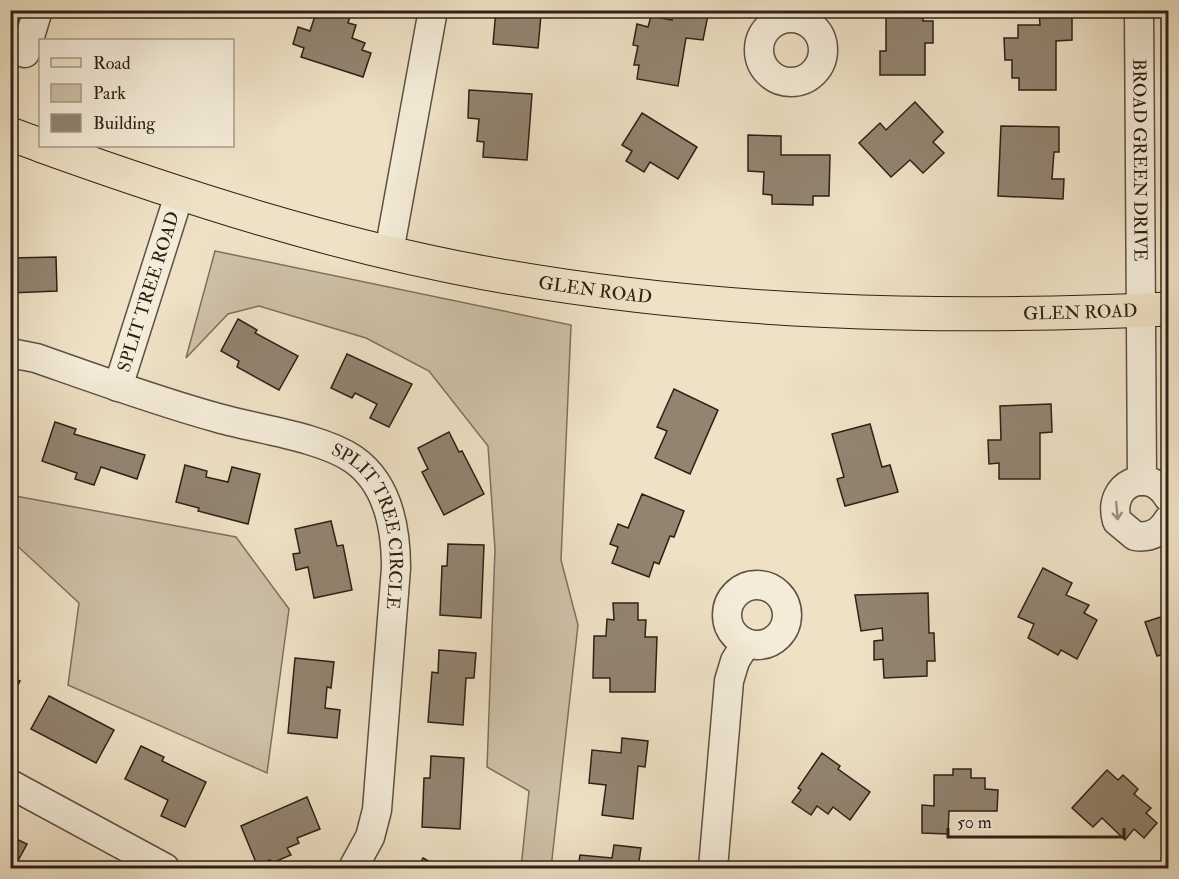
<svg xmlns="http://www.w3.org/2000/svg" width="1179" height="879" font-family="'IM FELL Double Pica',serif">
<rect width="100%" height="100%" fill="#eee1c5"/>
<filter id="stains"><feTurbulence type="fractalNoise" baseFrequency=".00333" numOctaves="4"/><feColorMatrix values="0 0 0 0 .2 0 0 0 0 .09 0 0 0 0 .02 0 0 0 .5 -.17"/></filter>
<radialGradient id="worn" r=".72"><stop offset=".6" stop-color="#630" stop-opacity="0"/><stop offset="1" stop-color="#630" stop-opacity=".3"/></radialGradient>
<g fill="#cdc0a7" stroke="#7e705e" stroke-width="1.5">
<polygon points="215,251 571,325 561,560 578,625 551,868 521,868 529,791 487,767 495,549 488,446 429,371 366,338 259,306 228,314 186,358"/>
<polygon points="10,495 236,537 289,609 267,773 68,685 79,603 11,540"/>
</g>
<g fill="#928471" stroke="#2e2016" stroke-width="1.5">
<polygon points="166,10 197,10 196,16"/>
<polygon points="317,10 352,10 348,23 356,25 352,38 365,43 362,50 371,53 363,77 301,57 304,48 293,44 298,27 310,31"/>
<polygon points="496,10 548,10 547,16 541,15 538,48 493,44"/>
<polygon points="674,10 709,10 703,40 686,38 678,86 637,79 639,65 634,65 638,46 633,45 637,24 648,27 651,16 672,20"/>
<polygon points="886,10 923,10 923,21 933,21 933,43 925,43 925,75 880,75 880,51 886,51"/>
<polygon points="1039,10 1072,10 1072,40 1056,41 1056,90 1019,90 1019,78 1012,78 1012,60 1005,60 1004,38 1018,38 1018,25 1040,25"/>
<polygon points="469,90 532,94 527,160 483,157 484,142 477,141 479,119 468,118"/>
<polygon points="915,102 943,132 933,142 944,153 923,173 910,160 891,177 859,143 880,123 886,130"/>
<polygon points="642,113 697,147 678,179 650,162 644,172 626,161 632,151 622,145"/>
<polygon points="1001,126 1059,127 1059,152 1054,152 1052,179 1064,179 1063,199 998,196"/>
<polygon points="748,135 781,136 781,155 830,155 829,196 813,196 813,205 772,204 772,195 763,194 764,172 748,171"/>
<polygon points="56,257 57,291 10,293 10,258"/>
<polygon points="238,319 257,330 255,333 298,356 279,390 237,367 239,361 221,351"/>
<polygon points="347,354 412,384 389,427 370,418 377,404 355,393 352,398 331,388"/>
<polygon points="674,389 718,410 690,474 655,458 667,431 657,427"/>
<polygon points="1051,404 1052,432 1040,433 1040,479 999,479 999,463 989,464 988,440 1001,440 1000,406"/>
<polygon points="55,422 76,429 74,434 145,455 137,479 101,467 94,485 75,479 77,473 42,461"/>
<polygon points="870,424 882,467 890,465 898,492 845,506 837,479 844,477 832,434"/>
<polygon points="449,432 459,452 462,451 484,494 444,515 422,472 428,469 418,448"/>
<polygon points="185,465 207,471 206,477 228,482 232,467 260,474 248,524 198,511 199,508 176,502"/>
<polygon points="642,494 684,511 674,537 670,536 659,564 654,562 649,577 612,563 618,547 610,544 618,524 628,528"/>
<polygon points="331,521 337,546 343,545 352,590 314,598 308,567 296,570 293,554 300,553 295,529"/>
<polygon points="448,544 484,545 481,618 440,615 442,566 447,566"/>
<polygon points="1043,568 1072,583 1066,595 1089,605 1084,613 1097,620 1077,659 1061,650 1058,655 1028,638 1034,624 1018,617"/>
<polygon points="928,593 929,633 934,633 935,661 927,661 927,676 884,678 883,659 874,660 874,641 883,640 882,628 861,631 855,595"/>
<polygon points="613,603 638,603 638,620 646,620 645,637 657,637 655,692 610,692 610,678 593,678 594,636 606,636 607,619 614,620"/>
<polygon points="1167,615 1168,653 1157,656 1145,622"/>
<polygon points="439,650 476,653 474,678 466,678 463,725 428,722 432,672 438,673"/>
<polygon points="295,658 334,662 331,688 327,687 325,708 340,710 337,738 288,733"/>
<polygon points="10,676 20,681 10,698"/>
<polygon points="49,696 114,730 96,763 31,729"/>
<polygon points="622,738 648,741 645,767 638,766 633,819 602,815 606,785 589,783 592,750 621,753"/>
<polygon points="141,746 164,757 162,761 206,782 185,827 161,816 168,800 125,779"/>
<polygon points="822,753 840,766 838,769 870,792 850,820 833,807 828,814 817,806 811,815 792,802 801,790 798,788"/>
<polygon points="431,756 464,758 460,829 422,827 424,778 430,778"/>
<polygon points="953,769 971,769 971,778 985,778 985,789 998,790 997,811 949,811 948,834 922,833 922,805 934,806 934,775 953,775"/>
<polygon points="1107,770 1118,780 1123,775 1138,789 1134,794 1151,808 1146,813 1157,823 1144,838 1134,829 1125,840 1102,818 1093,827 1072,808"/>
<polygon points="307,797 320,829 297,838 299,843 287,848 291,855 272,863 270,860 257,865 241,826"/>
<polygon points="10,836 27,844 14,868 10,868"/>
<polygon points="614,845 641,848 638,868 578,868 580,855 612,858"/>
<polygon points="423,858 441,868 418,868"/>
</g>
<g fill="none" stroke-linecap="round" stroke-linejoin="round">
<g stroke="#5e5042" stroke-width="31">
<g id="minor">
<path id="s1" d="M1139,10L1142,481"/>
<circle cx="791" cy="50" r="32"/>
<polyline points="10,48 25,53 38,10"/>
<polyline points="389,252 433,10"/>
<path id="s2" d="M10,353L36,358C96,379 156,401 218,418C256,429 321,437 353,459C388,483 396,529 396,568L377,810L370,837L353,868"/>
<path id="s3" d="M118,387L179,195"/>
<path d="M1168,497C1149,465 1106,484 1117,521L1135,536C1150,538 1160,533 1168,520"/>
<circle cx="757" cy="615" r="30"/>
<polyline points="10,784 165,868"/>
<polyline points="713,868 729,681 735,661 746,643"/>
</g>
</g>
<g stroke="#2e2016" stroke-width="35">
<g id="major">
<polyline points="10,134 40,145"/>
<path id="s4" d="M42,146C187,198 333,245 485,273C710,314 940,320 1168,309"/>
</g>
</g>
<use href="#minor" stroke="#f4ecd9" stroke-width="28"/>
<use href="#major" stroke="#eee1c5" stroke-width="33"/>
</g>
<defs><path id="oneway-shaft" d="M-6 0H5M1.5-3L5.5 0L1.5 3" fill="none" stroke-width="1.6" stroke-linecap="round" stroke-linejoin="round" transform="scale(1.5)"/></defs>
<use stroke="#9b9081" href="#oneway-shaft" transform="translate(1117 511) rotate(85)"/>
<g text-anchor="middle" stroke-width="4.5" stroke-linejoin="round" paint-order="stroke">
<g font-size="18" fill="#2e2016" stroke="#f4ecd9">
<text dy="6" stroke="none"><textPath href="#s1" startOffset="150">BROAD GREEN DRIVE</textPath></text>
<text dy="6" stroke="none"><textPath href="#s4" startOffset="573">GLEN ROAD</textPath></text>
<text dy="6" stroke="none"><textPath href="#s3" startOffset="100">SPLIT TREE ROAD</textPath></text>
<text dy="6" stroke="none"><textPath href="#s4" startOffset="1059">GLEN ROAD</textPath></text>
<text dy="6" stroke="none"><textPath href="#s2" startOffset="430">SPLIT TREE CIRCLE</textPath></text>
</g>
</g>
<rect width="1179" height="879" fill="none" stroke="#eee1c5" stroke-width="36"/>
<rect x="12" y="12" width="1155" height="855" fill="none" stroke="#2e2016" stroke-width="3"/>
<rect x="18" y="18" width="1143" height="843" fill="none" stroke="#2e2016" stroke-width="1.5"/>
<rect x="39" y="39" width="195" height="108" fill="#f4ecd9" stroke="#a59a8b" stroke-width="1.5"/>
<rect x="51" y="58" width="30" height="9" fill="#eee1c5" stroke="#a59a8b" stroke-width="1.5"/>
<text x="93" y="69" font-size="18" fill="#2e2016">Road</text>
<rect x="51" y="84" width="30" height="18" fill="#cdc0a7" stroke="#a59a8b" stroke-width="1.5"/>
<text x="93" y="99" font-size="18" fill="#2e2016">Park</text>
<rect x="51" y="114" width="30" height="18" fill="#928471" stroke="#a59a8b" stroke-width="1.5"/>
<text x="93" y="129" font-size="18" fill="#2e2016">Building</text>
<path d="M948 828v9h176v-9" fill="none" stroke="#2e2016" stroke-width="3"/>
<text x="957" y="828" font-size="18" fill="#2e2016" stroke="#f4ecd9" stroke-width="4.5" paint-order="stroke">50 m</text>
<rect width="100%" height="100%" filter="url(#stains)"/>
<rect width="100%" height="100%" fill="url(#worn)"/>
</svg>
